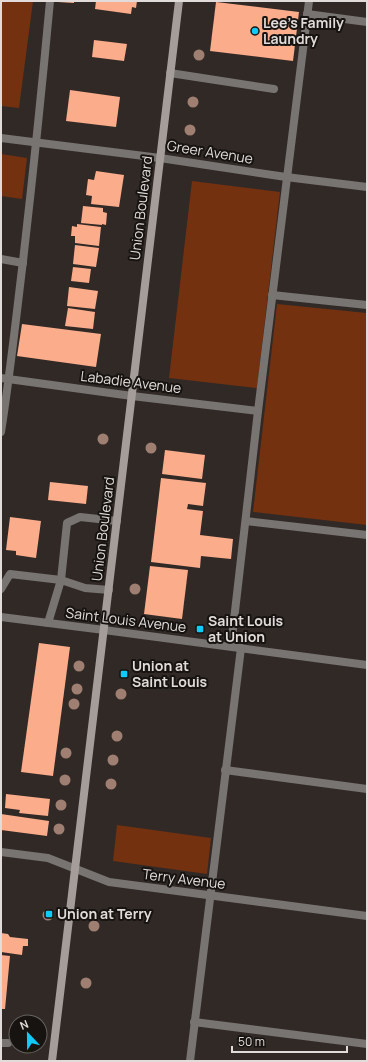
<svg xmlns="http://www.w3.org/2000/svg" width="368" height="1062" font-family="Manrope,sans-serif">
<rect width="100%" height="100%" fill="#312926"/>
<g fill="#733110">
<polygon points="1,1 33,1 19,108 1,106"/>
<polygon points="1,154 27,158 22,199 1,196"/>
<polygon points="192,181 280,192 257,388 169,378"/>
<polygon points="277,304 367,313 367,525 253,512"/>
<polygon points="117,825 211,838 207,874 113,861"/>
</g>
<g fill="#fbac8b">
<polygon points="58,1 74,1 74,3 58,2"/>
<polygon points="96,1 137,1 136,8 132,7 131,14 95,9"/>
<polygon points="216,2 299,12 293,61 210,51"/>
<polygon points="94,40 127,44 124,61 92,57"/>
<polygon points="70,90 120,97 116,127 66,121"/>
<polygon points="96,171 124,175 119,207 91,204 92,196 86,195 88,179 94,180"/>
<polygon points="83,206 103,208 103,212 107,213 106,225 102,224 102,225 81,223"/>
<polygon points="77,224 101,227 99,246 75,243 75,236 71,236 72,226 77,227"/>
<polygon points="75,245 99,248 96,267 73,264"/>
<polygon points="73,267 91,269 89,283 71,281"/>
<polygon points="69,287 98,291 95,309 67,306"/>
<polygon points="68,308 95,312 93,329 65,326"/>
<polygon points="22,324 101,334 96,367 17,356"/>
<polygon points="165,450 205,455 202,479 162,474"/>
<polygon points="161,478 206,483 203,506 188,504 187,509 203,511 200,535 233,539 231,559 201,556 200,568 151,562"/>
<polygon points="50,482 88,486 86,504 48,500"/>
<polygon points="10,517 41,521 36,558 16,555 16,551 6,550"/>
<polygon points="150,566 188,570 182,619 144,614"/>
<polygon points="39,643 70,647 53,776 21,772"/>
<polygon points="6,794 50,799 48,816 19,813 20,810 5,808"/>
<polygon points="1,814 49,821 47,836 1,830"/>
<polygon points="1,933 8,934 10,937 28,939 28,946 23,946 22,955 1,952"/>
<polygon points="1,955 10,956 5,1009 1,1009"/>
</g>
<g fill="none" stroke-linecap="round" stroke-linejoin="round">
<g stroke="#787472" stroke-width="8">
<polyline points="307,14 367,22"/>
<polyline points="170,73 274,89"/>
<polyline points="1,259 23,263"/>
<polyline points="272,295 367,305"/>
<path d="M1,432C10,375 16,318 23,261C33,174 42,88 50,1"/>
<polyline points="246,521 367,535"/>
<polyline points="1,589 10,574 61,580 48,623"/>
<polyline points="109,590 85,588 61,580 67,523 80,517 117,521"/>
<polyline points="231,646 258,411 309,1"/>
<polyline points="225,770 367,789"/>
<polyline points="194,1022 367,1044"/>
<polyline points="1,1043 8,1043"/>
<polyline points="190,1061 241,648"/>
</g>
<g stroke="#787472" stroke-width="8">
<polyline points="1,138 160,158 286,177 367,187"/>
<polyline points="1,378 132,396 258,411"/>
<polyline points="1,852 48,858 109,882 367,916"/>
</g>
<polyline stroke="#787472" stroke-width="8" points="1,617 104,630 367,665"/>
<polyline stroke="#a49d9a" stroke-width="8" points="52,1061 179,1"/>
</g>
<g fill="#9e7f72">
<circle cx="199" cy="55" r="5.5"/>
<circle cx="193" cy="102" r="5.5"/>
<circle cx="190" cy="130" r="5.5"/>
<circle cx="103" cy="439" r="5.5"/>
<circle cx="151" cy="448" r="5.5"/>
<circle cx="135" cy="589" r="5.5"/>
<circle cx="79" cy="666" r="5.5"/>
<circle cx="77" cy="689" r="5.5"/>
<circle cx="121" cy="694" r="5.5"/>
<circle cx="74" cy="704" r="5.5"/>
<circle cx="117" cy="736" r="5.5"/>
<circle cx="66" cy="753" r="5.5"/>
<circle cx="113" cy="760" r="5.5"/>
<circle cx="65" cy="780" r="5.5"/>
<circle cx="111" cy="784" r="5.5"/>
<circle cx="61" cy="805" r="5.5"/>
<circle cx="59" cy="829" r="5.5"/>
<circle cx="48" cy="915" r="5.5"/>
<circle cx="94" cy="926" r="5.5"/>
<circle cx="86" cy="983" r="5.5"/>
</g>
<g fill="#10cafa" stroke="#161311" stroke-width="1.5">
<circle cx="255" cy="31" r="4"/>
<rect x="196" y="625" width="8" height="8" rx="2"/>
<rect x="120" y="670" width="8" height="8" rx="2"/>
<rect x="45" y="910" width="8" height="8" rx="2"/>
</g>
<g text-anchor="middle" stroke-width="4" stroke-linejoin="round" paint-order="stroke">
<g font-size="14" font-weight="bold" fill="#e1dcda" stroke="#161311" text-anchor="start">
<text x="263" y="28">Lee's Family<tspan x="263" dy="16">Laundry</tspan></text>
<text x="208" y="626">Saint Louis<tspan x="208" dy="16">at Union</tspan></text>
<text x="132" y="671">Union at<tspan x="132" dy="16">Saint Louis</tspan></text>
<text x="57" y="919">Union at Terry</text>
</g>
<g font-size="14" fill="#e1dcda" stroke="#161311">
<text transform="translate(210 152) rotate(9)" y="5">Greer Avenue</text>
<text transform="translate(141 208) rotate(-83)" y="5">Union Boulevard</text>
<text transform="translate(131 382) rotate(7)" y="5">Labadie Avenue</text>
<text transform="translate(103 529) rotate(-83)" y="5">Union Boulevard</text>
<text transform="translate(126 620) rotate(7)" y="5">Saint Louis Avenue</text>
<text transform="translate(184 879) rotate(7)" y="5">Terry Avenue</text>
</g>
</g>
<rect width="368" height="1062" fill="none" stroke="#e1dcda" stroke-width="4"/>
<g transform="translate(28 1034) rotate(338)"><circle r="19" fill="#161311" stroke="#676361"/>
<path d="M0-3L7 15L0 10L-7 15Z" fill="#10cafa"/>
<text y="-6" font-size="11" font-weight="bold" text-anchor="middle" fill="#e1dcda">N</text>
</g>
<path d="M232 1046v6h115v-6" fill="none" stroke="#e1dcda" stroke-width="2"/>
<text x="238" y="1046" font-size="12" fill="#e1dcda" stroke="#161311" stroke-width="3" paint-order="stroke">50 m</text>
</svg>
